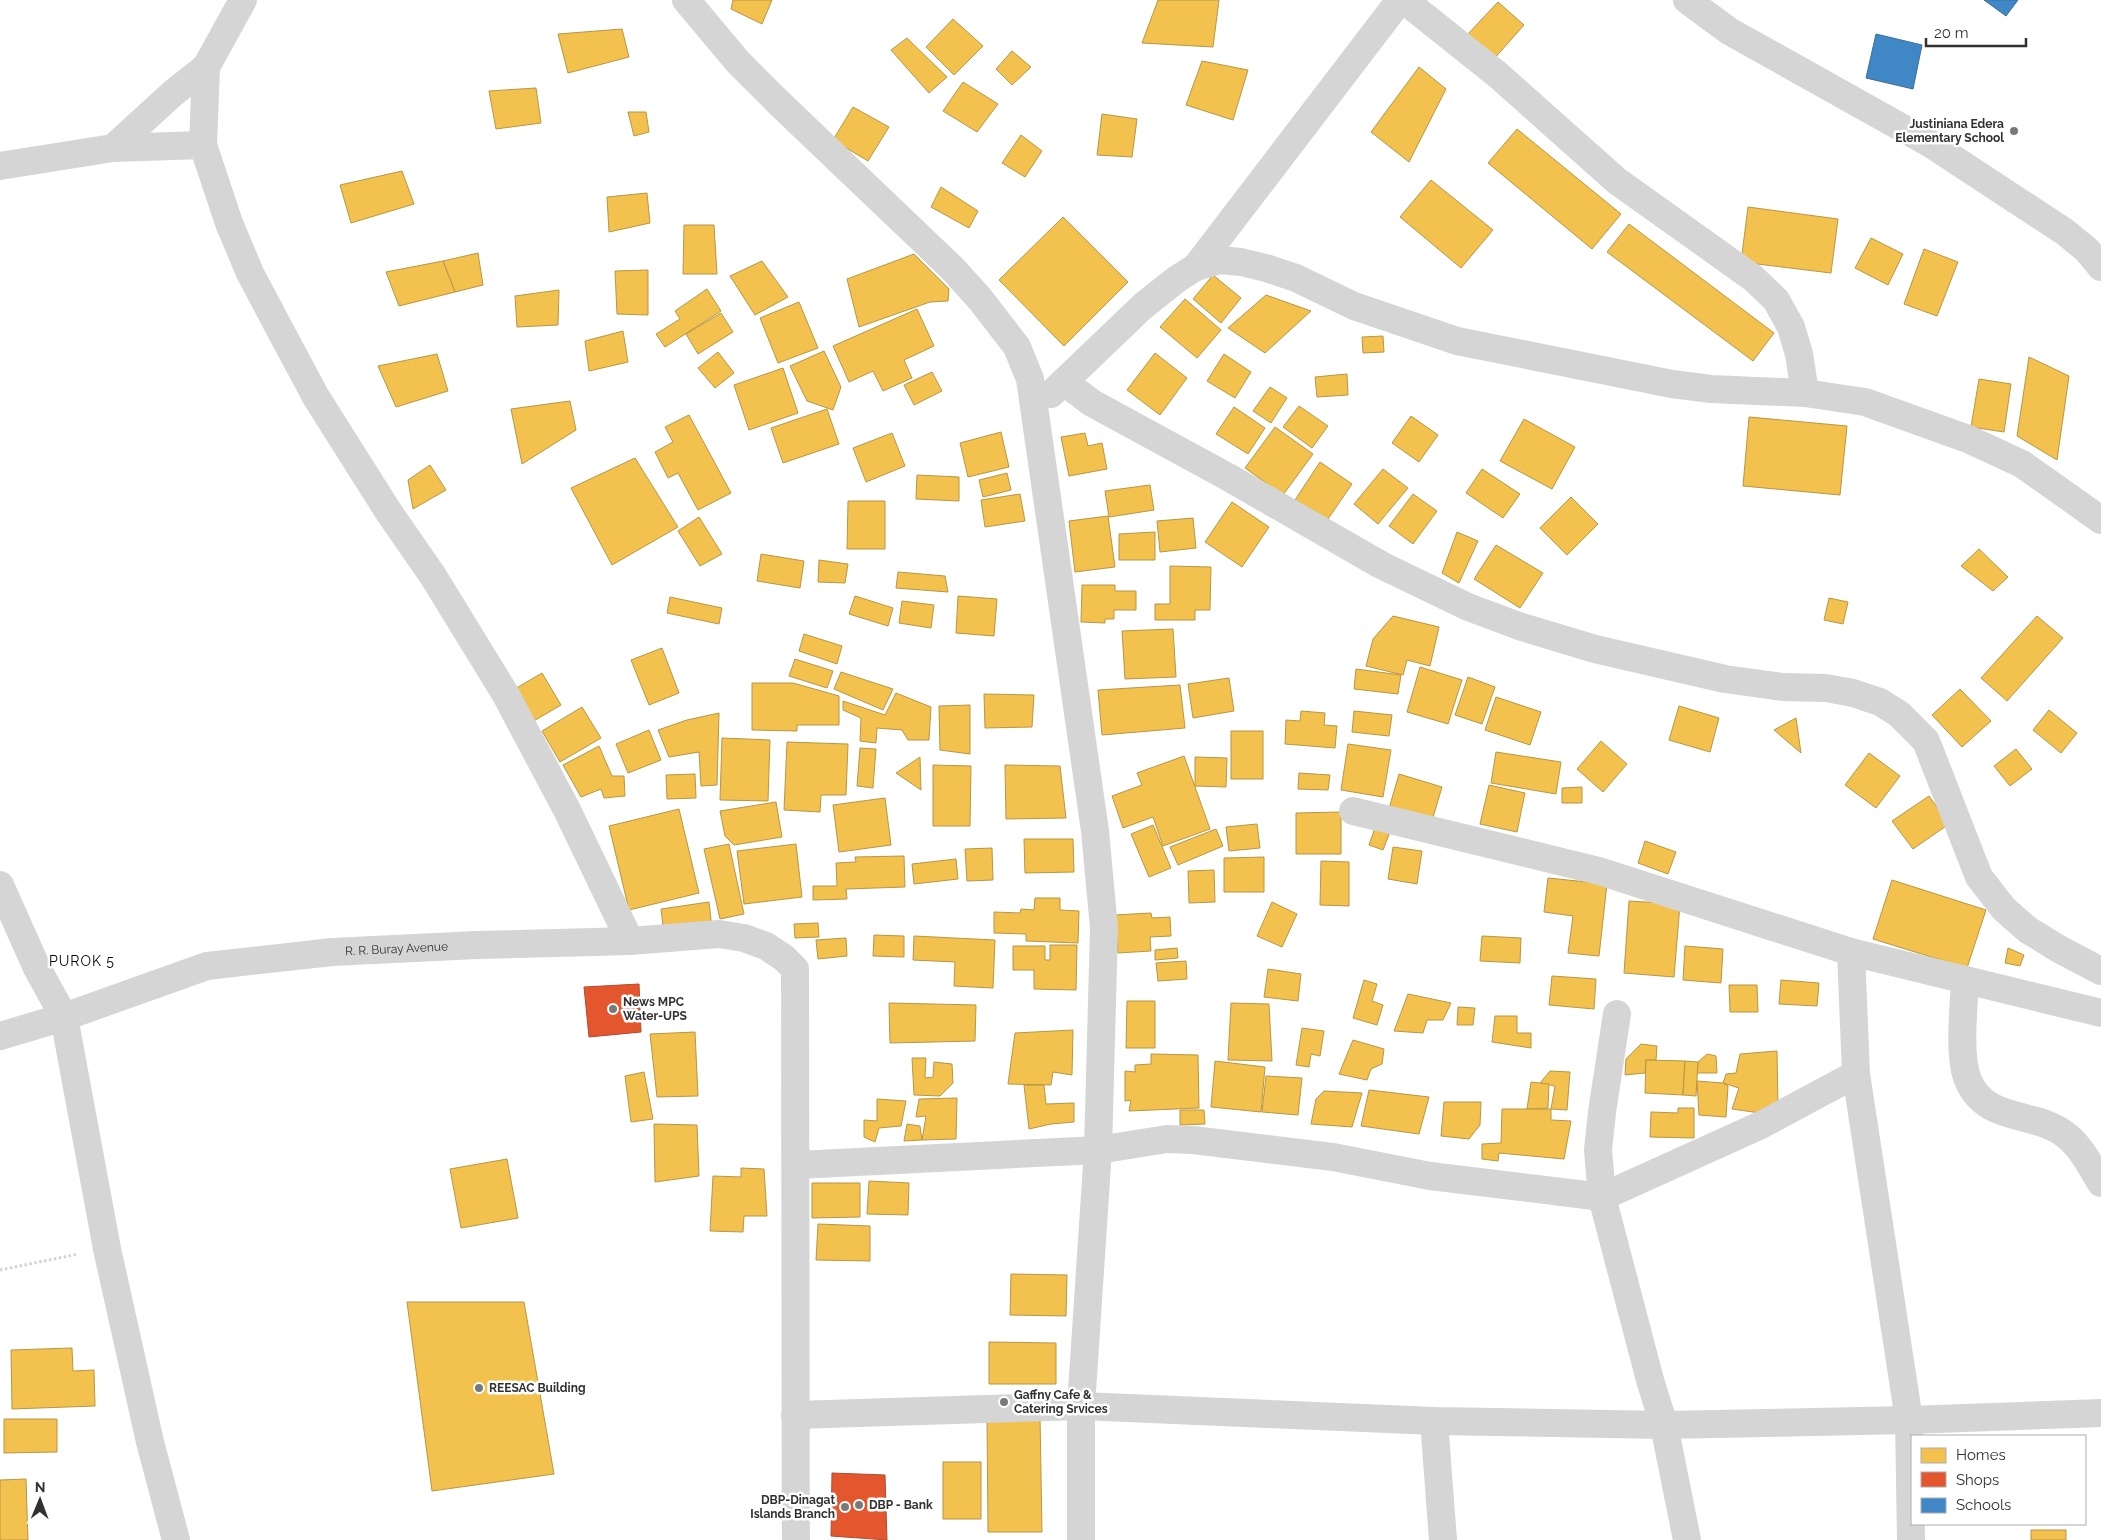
<svg xmlns="http://www.w3.org/2000/svg" width="2101" height="1540" font-family="Raleway,sans-serif">
<rect width="100%" height="100%" fill="#fff"/>
<g fill="#f2c14e" stroke="#b89645">
<polygon points="733,0 772,0 762,24 731,9"/>
<polygon points="1158,0 1219,0 1213,47 1142,43"/>
<polygon points="1498,2 1524,25 1493,60 1466,36"/>
<polygon points="953,19 983,46 954,75 926,47"/>
<polygon points="622,29 629,57 568,73 558,34"/>
<polygon points="907,38 947,77 929,93 891,50"/>
<polygon points="1012,51 1031,67 1012,85 996,69"/>
<polygon points="1202,61 1248,70 1233,120 1186,105"/>
<polygon points="1419,67 1446,89 1409,162 1371,132"/>
<polygon points="963,82 998,104 977,132 943,111"/>
<polygon points="536,88 541,123 496,129 489,91"/>
<polygon points="853,107 889,127 868,161 833,140"/>
<polygon points="628,112 646,112 649,132 634,136"/>
<polygon points="1102,114 1137,119 1132,157 1097,155"/>
<polygon points="1517,129 1621,214 1592,249 1488,163"/>
<polygon points="1021,135 1042,151 1025,177 1002,163"/>
<polygon points="402,171 414,204 351,223 340,185"/>
<polygon points="1431,180 1493,230 1461,268 1400,217"/>
<polygon points="941,187 978,211 969,228 931,207"/>
<polygon points="647,193 650,223 609,232 607,197"/>
<polygon points="1748,207 1838,219 1831,273 1741,262"/>
<polygon points="1063,217 1128,282 1064,346 999,280"/>
<polygon points="1629,224 1774,333 1753,361 1607,252"/>
<polygon points="684,225 714,225 717,274 683,274"/>
<polygon points="1871,238 1903,254 1888,285 1855,268"/>
<polygon points="1924,249 1958,262 1937,316 1904,304"/>
<polygon points="478,253 483,285 455,292 443,261"/>
<polygon points="914,254 949,289 948,301 930,302 859,327 847,279"/>
<polygon points="443,261 455,292 399,306 386,272"/>
<polygon points="762,261 788,297 755,315 730,276"/>
<polygon points="648,270 648,315 617,314 615,271"/>
<polygon points="1213,275 1241,298 1221,323 1193,299"/>
<polygon points="707,289 721,311 665,347 656,334 680,319 675,311"/>
<polygon points="559,290 558,325 517,327 515,296"/>
<polygon points="1266,295 1311,311 1265,353 1228,328"/>
<polygon points="1185,299 1221,330 1197,358 1160,327"/>
<polygon points="799,302 818,348 778,363 760,318"/>
<polygon points="917,309 934,346 904,360 912,378 883,391 873,371 849,382 833,346"/>
<polygon points="721,313 733,332 698,354 686,334"/>
<polygon points="623,331 628,362 589,371 585,341"/>
<polygon points="1383,336 1384,352 1363,353 1362,337"/>
<polygon points="824,351 841,387 833,410 807,401 790,366"/>
<polygon points="718,352 734,373 715,388 698,368"/>
<polygon points="1155,353 1187,378 1160,415 1127,390"/>
<polygon points="437,354 448,391 396,407 378,366"/>
<polygon points="1224,354 1251,372 1235,398 1207,381"/>
<polygon points="2029,357 2069,376 2057,460 2017,436"/>
<polygon points="783,368 798,413 749,430 734,385"/>
<polygon points="932,372 942,391 914,405 904,385"/>
<polygon points="1347,374 1348,395 1317,397 1315,377"/>
<polygon points="1979,379 2011,384 2004,432 1971,427"/>
<polygon points="1270,387 1287,398 1271,423 1253,411"/>
<polygon points="570,401 576,430 522,464 511,409"/>
<polygon points="1299,406 1328,426 1312,448 1283,427"/>
<polygon points="1234,407 1265,428 1248,454 1216,434"/>
<polygon points="827,409 839,444 783,463 771,428"/>
<polygon points="689,415 731,493 698,510 678,473 668,478 655,452 673,442 665,427"/>
<polygon points="1411,416 1438,435 1419,462 1392,443"/>
<polygon points="1749,417 1847,426 1840,495 1743,486"/>
<polygon points="1524,419 1575,447 1552,489 1500,461"/>
<polygon points="1275,427 1313,454 1283,495 1245,468"/>
<polygon points="1001,432 1009,467 968,477 960,443"/>
<polygon points="892,433 905,466 866,482 853,448"/>
<polygon points="1085,433 1088,446 1102,443 1107,469 1069,476 1061,437"/>
<polygon points="635,458 678,527 612,565 571,488"/>
<polygon points="1320,462 1352,484 1328,519 1295,500"/>
<polygon points="430,465 446,490 413,509 408,480"/>
<polygon points="1383,469 1408,488 1378,524 1354,504"/>
<polygon points="1482,469 1520,494 1503,518 1466,493"/>
<polygon points="1007,473 1011,490 983,497 979,480"/>
<polygon points="917,475 959,477 959,501 916,499"/>
<polygon points="1150,485 1154,510 1109,517 1105,491"/>
<polygon points="1020,494 1025,521 985,527 981,500"/>
<polygon points="1413,494 1437,511 1413,544 1389,526"/>
<polygon points="1571,497 1598,524 1567,555 1540,528"/>
<polygon points="848,501 885,501 885,549 847,549"/>
<polygon points="1232,502 1269,527 1242,567 1205,542"/>
<polygon points="1108,516 1115,567 1075,572 1069,521"/>
<polygon points="699,517 722,554 700,566 678,531"/>
<polygon points="1193,518 1196,548 1160,552 1157,521"/>
<polygon points="1155,532 1155,560 1119,560 1119,534"/>
<polygon points="1457,532 1478,541 1459,583 1442,573"/>
<polygon points="1496,545 1543,573 1520,608 1474,579"/>
<polygon points="1979,549 2008,577 1993,591 1961,566"/>
<polygon points="761,554 804,561 800,588 757,581"/>
<polygon points="819,560 848,564 845,583 818,582"/>
<polygon points="1170,566 1211,567 1210,610 1195,610 1195,620 1155,620 1155,604 1170,604"/>
<polygon points="898,572 945,576 948,592 896,588"/>
<polygon points="1082,585 1115,585 1115,591 1136,591 1136,610 1114,610 1114,619 1105,619 1105,623 1081,622"/>
<polygon points="855,596 893,608 888,626 849,614"/>
<polygon points="958,596 997,599 994,636 956,633"/>
<polygon points="670,597 722,608 719,624 667,613"/>
<polygon points="1829,598 1848,602 1843,624 1824,620"/>
<polygon points="902,601 934,605 931,628 899,623"/>
<polygon points="1393,616 1439,627 1430,666 1407,660 1403,675 1366,666 1373,639"/>
<polygon points="2037,616 2063,638 2007,701 1981,678"/>
<polygon points="1173,629 1176,677 1125,679 1122,631"/>
<polygon points="804,634 842,646 837,664 799,651"/>
<polygon points="662,648 679,693 649,705 631,660"/>
<polygon points="795,659 833,671 827,688 789,676"/>
<polygon points="1420,667 1462,680 1448,724 1407,712"/>
<polygon points="1356,669 1401,675 1398,694 1354,689"/>
<polygon points="841,672 893,689 883,710 834,689"/>
<polygon points="542,673 561,705 532,722 513,690"/>
<polygon points="1468,677 1495,687 1482,724 1455,715"/>
<polygon points="1229,678 1234,711 1193,718 1188,684"/>
<polygon points="752,683 793,683 839,696 839,725 797,725 797,731 752,730"/>
<polygon points="1180,685 1185,728 1102,735 1098,690"/>
<polygon points="1960,689 1991,721 1962,747 1932,715"/>
<polygon points="896,693 931,707 929,740 908,740 902,730 877,728 876,743 860,741 861,718 843,710 843,701 885,715"/>
<polygon points="984,694 1034,695 1032,727 985,728"/>
<polygon points="1496,697 1541,712 1530,745 1485,730"/>
<polygon points="970,705 970,754 940,750 939,706"/>
<polygon points="1679,706 1719,718 1710,752 1669,740"/>
<polygon points="582,707 601,738 560,762 542,731"/>
<polygon points="2049,710 2077,733 2061,753 2033,730"/>
<polygon points="1301,711 1325,713 1324,725 1337,726 1335,748 1285,744 1286,720 1300,721"/>
<polygon points="1354,711 1392,715 1389,736 1352,732"/>
<polygon points="719,713 717,785 701,786 699,752 669,757 658,730 687,720"/>
<polygon points="1796,718 1801,753 1774,730"/>
<polygon points="649,730 661,760 628,773 616,744"/>
<rect x="1231" y="731" width="32" height="48"/>
<polygon points="722,738 770,740 768,801 720,800"/>
<polygon points="1601,741 1627,764 1603,792 1577,769"/>
<polygon points="787,742 848,744 846,795 821,795 820,812 784,810"/>
<polygon points="1348,744 1391,750 1383,797 1341,790"/>
<polygon points="599,746 612,776 624,776 625,796 604,798 601,789 581,797 563,765"/>
<polygon points="860,748 876,749 873,788 857,786"/>
<polygon points="2016,749 2032,769 2010,786 1994,766"/>
<polygon points="1496,752 1561,762 1556,794 1491,783"/>
<polygon points="1869,753 1900,776 1876,808 1845,785"/>
<polygon points="1184,756 1210,829 1163,846 1153,817 1123,828 1112,796 1142,785 1137,773"/>
<polygon points="920,757 921,790 896,773"/>
<polygon points="1195,757 1227,758 1226,787 1195,786"/>
<polygon points="933,765 971,766 970,826 933,826"/>
<polygon points="1005,765 1060,766 1066,818 1006,819"/>
<polygon points="1299,773 1330,775 1328,790 1298,789"/>
<polygon points="695,774 696,798 667,799 666,775"/>
<polygon points="1399,774 1442,787 1431,824 1388,812"/>
<polygon points="1489,785 1525,793 1517,832 1480,824"/>
<polygon points="1582,787 1582,803 1562,803 1562,788"/>
<polygon points="1929,796 1949,824 1913,849 1892,821"/>
<polygon points="885,798 891,845 839,852 833,805"/>
<polygon points="776,802 782,837 734,845 725,836 720,811"/>
<polygon points="679,809 699,893 629,910 609,826"/>
<polygon points="1341,812 1341,854 1296,854 1296,813"/>
<polygon points="1257,824 1260,848 1229,851 1226,827"/>
<polygon points="1153,825 1171,868 1149,877 1131,834"/>
<polygon points="1376,825 1391,829 1383,850 1369,845"/>
<polygon points="1216,829 1223,846 1178,865 1170,847"/>
<polygon points="1024,839 1073,839 1074,872 1025,873"/>
<polygon points="1645,841 1676,852 1668,874 1638,863"/>
<polygon points="729,844 744,914 720,919 704,849"/>
<polygon points="796,844 802,897 744,904 737,851"/>
<polygon points="1393,847 1422,851 1417,884 1388,879"/>
<polygon points="992,848 993,880 967,881 965,849"/>
<polygon points="904,856 905,887 846,889 847,899 813,900 813,886 837,886 836,863 856,862 855,857"/>
<polygon points="1264,857 1264,892 1224,892 1224,858"/>
<polygon points="956,859 958,879 914,884 912,864"/>
<polygon points="1321,861 1349,862 1349,906 1320,905"/>
<polygon points="1214,870 1215,902 1189,903 1188,871"/>
<polygon points="1548,878 1607,884 1599,956 1568,953 1573,916 1544,912"/>
<polygon points="1892,880 1986,910 1967,968 1873,939"/>
<polygon points="1035,898 1060,898 1060,910 1079,911 1078,943 1026,941 1026,934 994,933 994,912 1020,913 1021,909 1034,910"/>
<polygon points="1629,901 1680,904 1674,977 1624,973"/>
<polygon points="709,902 712,929 664,934 661,909"/>
<polygon points="1272,902 1297,914 1282,947 1257,936"/>
<polygon points="1151,913 1152,918 1170,917 1171,936 1150,937 1151,951 1118,953 1115,915"/>
<polygon points="818,923 819,937 795,938 794,924"/>
<polygon points="874,935 904,936 904,957 873,956"/>
<polygon points="914,936 995,940 993,988 954,986 955,962 913,960"/>
<polygon points="1482,936 1521,938 1520,963 1480,961"/>
<polygon points="846,938 847,956 818,959 816,940"/>
<polygon points="1050,945 1077,945 1076,990 1034,989 1034,970 1013,970 1013,946 1045,946 1045,960 1050,960"/>
<polygon points="1685,946 1723,949 1721,983 1683,980"/>
<polygon points="1177,948 1178,958 1155,960 1155,950"/>
<polygon points="2008,948 2024,955 2020,966 2005,963"/>
<polygon points="1186,961 1187,979 1158,981 1156,963"/>
<polygon points="1268,969 1301,974 1298,1001 1264,997"/>
<polygon points="1552,976 1596,979 1594,1009 1549,1005"/>
<polygon points="1364,980 1377,984 1372,1001 1383,1005 1377,1025 1353,1018"/>
<polygon points="1781,980 1819,983 1817,1006 1779,1004"/>
<polygon points="1729,985 1757,985 1758,1012 1730,1012"/>
<polygon points="1408,994 1451,1003 1443,1020 1427,1020 1423,1033 1394,1031"/>
<polygon points="1127,1001 1155,1001 1155,1048 1126,1048"/>
<polygon points="889,1003 976,1005 975,1041 890,1043"/>
<polygon points="1231,1003 1269,1004 1272,1061 1228,1060"/>
<polygon points="1458,1007 1475,1008 1473,1025 1457,1025"/>
<polygon points="1495,1016 1517,1016 1517,1033 1531,1033 1531,1048 1492,1042"/>
<polygon points="1302,1028 1324,1031 1320,1056 1311,1054 1309,1067 1296,1065"/>
<polygon points="1073,1030 1072,1075 1053,1072 1051,1085 1008,1084 1015,1033"/>
<polygon points="695,1032 698,1096 657,1097 650,1034"/>
<polygon points="1353,1040 1384,1049 1382,1064 1371,1069 1367,1080 1339,1074"/>
<polygon points="1641,1044 1657,1046 1656,1060 1646,1060 1645,1073 1625,1075 1626,1059"/>
<polygon points="1777,1051 1778,1107 1767,1114 1732,1109 1739,1088 1723,1083 1726,1074 1736,1073 1740,1054"/>
<polygon points="1151,1054 1198,1055 1199,1108 1129,1111 1131,1100 1125,1101 1125,1071 1135,1072 1135,1065 1151,1064"/>
<polygon points="1707,1054 1716,1056 1717,1073 1697,1073 1698,1062"/>
<polygon points="912,1058 926,1058 925,1078 933,1077 934,1062 952,1064 953,1083 940,1096 914,1095"/>
<polygon points="1646,1060 1685,1061 1683,1095 1645,1093"/>
<polygon points="1215,1061 1265,1067 1261,1112 1211,1107"/>
<polygon points="1685,1061 1698,1062 1696,1096 1683,1095"/>
<polygon points="1550,1071 1570,1072 1567,1110 1551,1109 1555,1086 1540,1083"/>
<polygon points="644,1072 653,1119 631,1122 625,1076"/>
<polygon points="1266,1076 1302,1078 1298,1115 1262,1112"/>
<polygon points="1697,1081 1723,1083 1728,1086 1726,1117 1699,1115"/>
<polygon points="1531,1082 1549,1084 1548,1108 1527,1109"/>
<polygon points="1024,1085 1044,1085 1046,1104 1074,1103 1074,1122 1051,1124 1029,1129"/>
<polygon points="1369,1090 1429,1097 1419,1134 1361,1126"/>
<polygon points="1324,1091 1362,1093 1352,1127 1311,1124 1316,1099"/>
<polygon points="957,1098 956,1139 922,1140 926,1116 916,1117 919,1099"/>
<polygon points="877,1099 906,1101 901,1126 879,1128 875,1142 864,1137 864,1120 877,1121"/>
<polygon points="1444,1102 1481,1102 1480,1125 1469,1139 1441,1136"/>
<polygon points="1678,1108 1694,1108 1694,1138 1650,1137 1651,1112 1678,1113"/>
<polygon points="1502,1109 1551,1109 1551,1120 1571,1121 1564,1159 1499,1153 1498,1161 1482,1159 1482,1144 1501,1143"/>
<polygon points="1180,1110 1204,1110 1205,1124 1180,1125"/>
<polygon points="654,1124 697,1125 699,1176 655,1182"/>
<polygon points="907,1124 920,1126 922,1140 904,1141"/>
<polygon points="507,1159 518,1218 461,1228 450,1169"/>
<polygon points="741,1168 764,1169 767,1216 744,1216 743,1232 710,1231 713,1176 741,1177"/>
<polygon points="869,1181 909,1183 908,1215 867,1214"/>
<polygon points="812,1183 860,1183 860,1217 812,1218"/>
<polygon points="818,1224 870,1226 870,1261 816,1260"/>
<polygon points="1011,1274 1067,1275 1066,1316 1010,1315"/>
<polygon points="407,1302 524,1302 554,1474 432,1491"/>
<polygon points="989,1342 1056,1343 1056,1384 989,1384"/>
<polygon points="72,1348 73,1371 94,1370 95,1406 12,1409 11,1350"/>
<polygon points="1040,1416 1042,1532 988,1532 987,1417"/>
<polygon points="4,1419 57,1419 57,1452 4,1453"/>
<rect x="943" y="1462" width="38" height="57"/>
<polygon points="26,1479 28,1540 0,1540 0,1480"/>
<rect x="2031" y="1530" width="35" height="10"/>
</g>
<g fill="#e4572e" stroke="#ae4c2f">
<polygon points="639,984 641,1032 589,1037 584,987"/>
<polygon points="832,1473 885,1475 887,1540 831,1536"/>
</g>
<g fill="#3f88c5" stroke="#3b6e99">
<polygon points="1984,0 2018,0 2006,16"/>
<polygon points="1876,34 1922,45 1913,89 1866,78"/>
</g>
<g fill="none" stroke-linecap="round" stroke-linejoin="round">
<polyline stroke="#d4d4d4" stroke-width="3" stroke-dasharray="2.5 2.5" stroke-linecap="butt" points="0,1270 78,1254"/>
<g stroke="#d5d5d5" stroke-width="28">
<polyline points="686,0 738,62 779,103 952,268 980,299 1017,347 1030,379 1095,831 1104,928 1098,1150 1081,1406 1081,1540"/>
<polyline points="1404,0 1498,75 1617,181 1753,278 1776,300 1791,327 1799,354 1805,393"/>
<polyline points="1687,0 1729,31 1931,144 2065,232 2087,250 2101,267"/>
<polyline points="203,145 229,223 250,273 278,326 316,397 388,511 433,576 506,695 567,810 630,941"/>
<polyline points="113,148 172,94 206,67 243,0"/>
<polyline points="0,166 113,148 203,145 206,67"/>
<polyline points="1196,267 1400,0"/>
<polyline points="1064,382 1092,403 1228,477 1381,565 1468,607 1519,626 1595,649 1725,679 1783,687 1826,688 1853,693 1880,702 1899,714 1926,741 1979,877 2004,909 2028,930 2059,949 2101,971"/>
<polyline points="1051,394 1143,306 1177,279 1196,267 1219,260 1241,262 1266,268 1296,278 1354,306 1457,341 1672,384 1711,389 1805,393 1865,402 1968,439 2022,464 2101,520"/>
<polyline points="1353,811 1599,871 1851,952 2101,1013"/>
<polyline points="0,885 37,968 64,1017 107,1249 150,1442 176,1540"/>
<polyline points="1851,952 1856,1074 1909,1420 1911,1540"/>
<path d="M1965,980C1964,1006 1958,1057 1968,1080C1986,1124 2036,1110 2067,1136C2082,1148 2091,1167 2101,1183"/>
<polyline points="1617,1014 1602,1112 1598,1150 1602,1197 1650,1380 1664,1425 1687,1540"/>
<path id="s1" d="M0,1036L64,1017L207,966L332,952L477,945L630,941L719,934L744,938L766,946L784,958L795,969C797,1160 794,1350 796,1540"/>
<polyline points="797,1165 1098,1150 1167,1139 1193,1140 1333,1157 1430,1176 1602,1197 1761,1125 1856,1074"/>
<polyline points="795,1415 1081,1406 1434,1421 1664,1425 1909,1420 2101,1413"/>
<polyline points="1434,1421 1443,1540"/>
</g>
</g>
<g fill="#797979" stroke="#fff" stroke-width="2">
<circle cx="2014" cy="131" r="5"/>
<circle cx="613" cy="1009" r="5"/>
<circle cx="479" cy="1388" r="5"/>
<circle cx="1004" cy="1402" r="5"/>
<circle cx="859" cy="1505" r="5"/>
<circle cx="845" cy="1507" r="5"/>
</g>
<g text-anchor="middle" stroke-width="5" stroke-linejoin="round" paint-order="stroke">
<g font-size="12" font-weight="bold" fill="#313131" stroke="#fff" text-anchor="start">
<text x="2004" y="128" text-anchor="end">Justiniana Edera<tspan x="2004" dy="14">Elementary School</tspan></text>
<text x="623" y="1006">News MPC<tspan x="623" dy="14">Water-UPS</tspan></text>
<text x="489" y="1392">REESAC Building</text>
<text x="1014" y="1399">Gaffny Cafe &amp;<tspan x="1014" dy="14">Catering Srvices</tspan></text>
<text x="835" y="1504" text-anchor="end">DBP-Dinagat<tspan x="835" dy="14">Islands Branch</tspan></text>
<text x="869" y="1509">DBP - Bank</text>
</g>
<g font-size="12" fill="#313131" stroke="#fff">
<text dy="4" stroke="none"><textPath href="#s1" startOffset="409">R. R. Buray Avenue</textPath></text>
</g>
<g font-size="14" letter-spacing="1" fill="#000" stroke="#fff">
<text x="82" y="966">PUROK 5</text>
</g>
</g>
<rect x="1911" y="1435" width="175" height="90" fill="#ffffff" stroke="#adadad"/>
<rect x="1921" y="1448" width="25" height="15" fill="#f2c14e" stroke="#adadad"/>
<text x="1956" y="1460" font-size="15" fill="#313131">Homes</text>
<rect x="1921" y="1472" width="25" height="15" fill="#e4572e" stroke="#adadad"/>
<text x="1956" y="1485" font-size="15" fill="#313131">Shops</text>
<rect x="1921" y="1498" width="25" height="15" fill="#3f88c5" stroke="#adadad"/>
<text x="1956" y="1510" font-size="15" fill="#313131">Schools</text>
<g transform="translate(40 1500) rotate(1)" stroke="#ffffff" stroke-width="4" paint-order="stroke">
<path d="M0-4L9 19L0 12L-9 19Z" fill="#313131"/>
<text y="-8" font-size="14" font-weight="bold" text-anchor="middle" fill="#313131">N</text>
</g>
<path d="M1926 38v8h100v-8" fill="none" stroke="#313131" stroke-width="2.5"/>
<text x="1934" y="38" font-size="15" fill="#313131" stroke="#ffffff" stroke-width="4" paint-order="stroke">20 m</text>
</svg>
